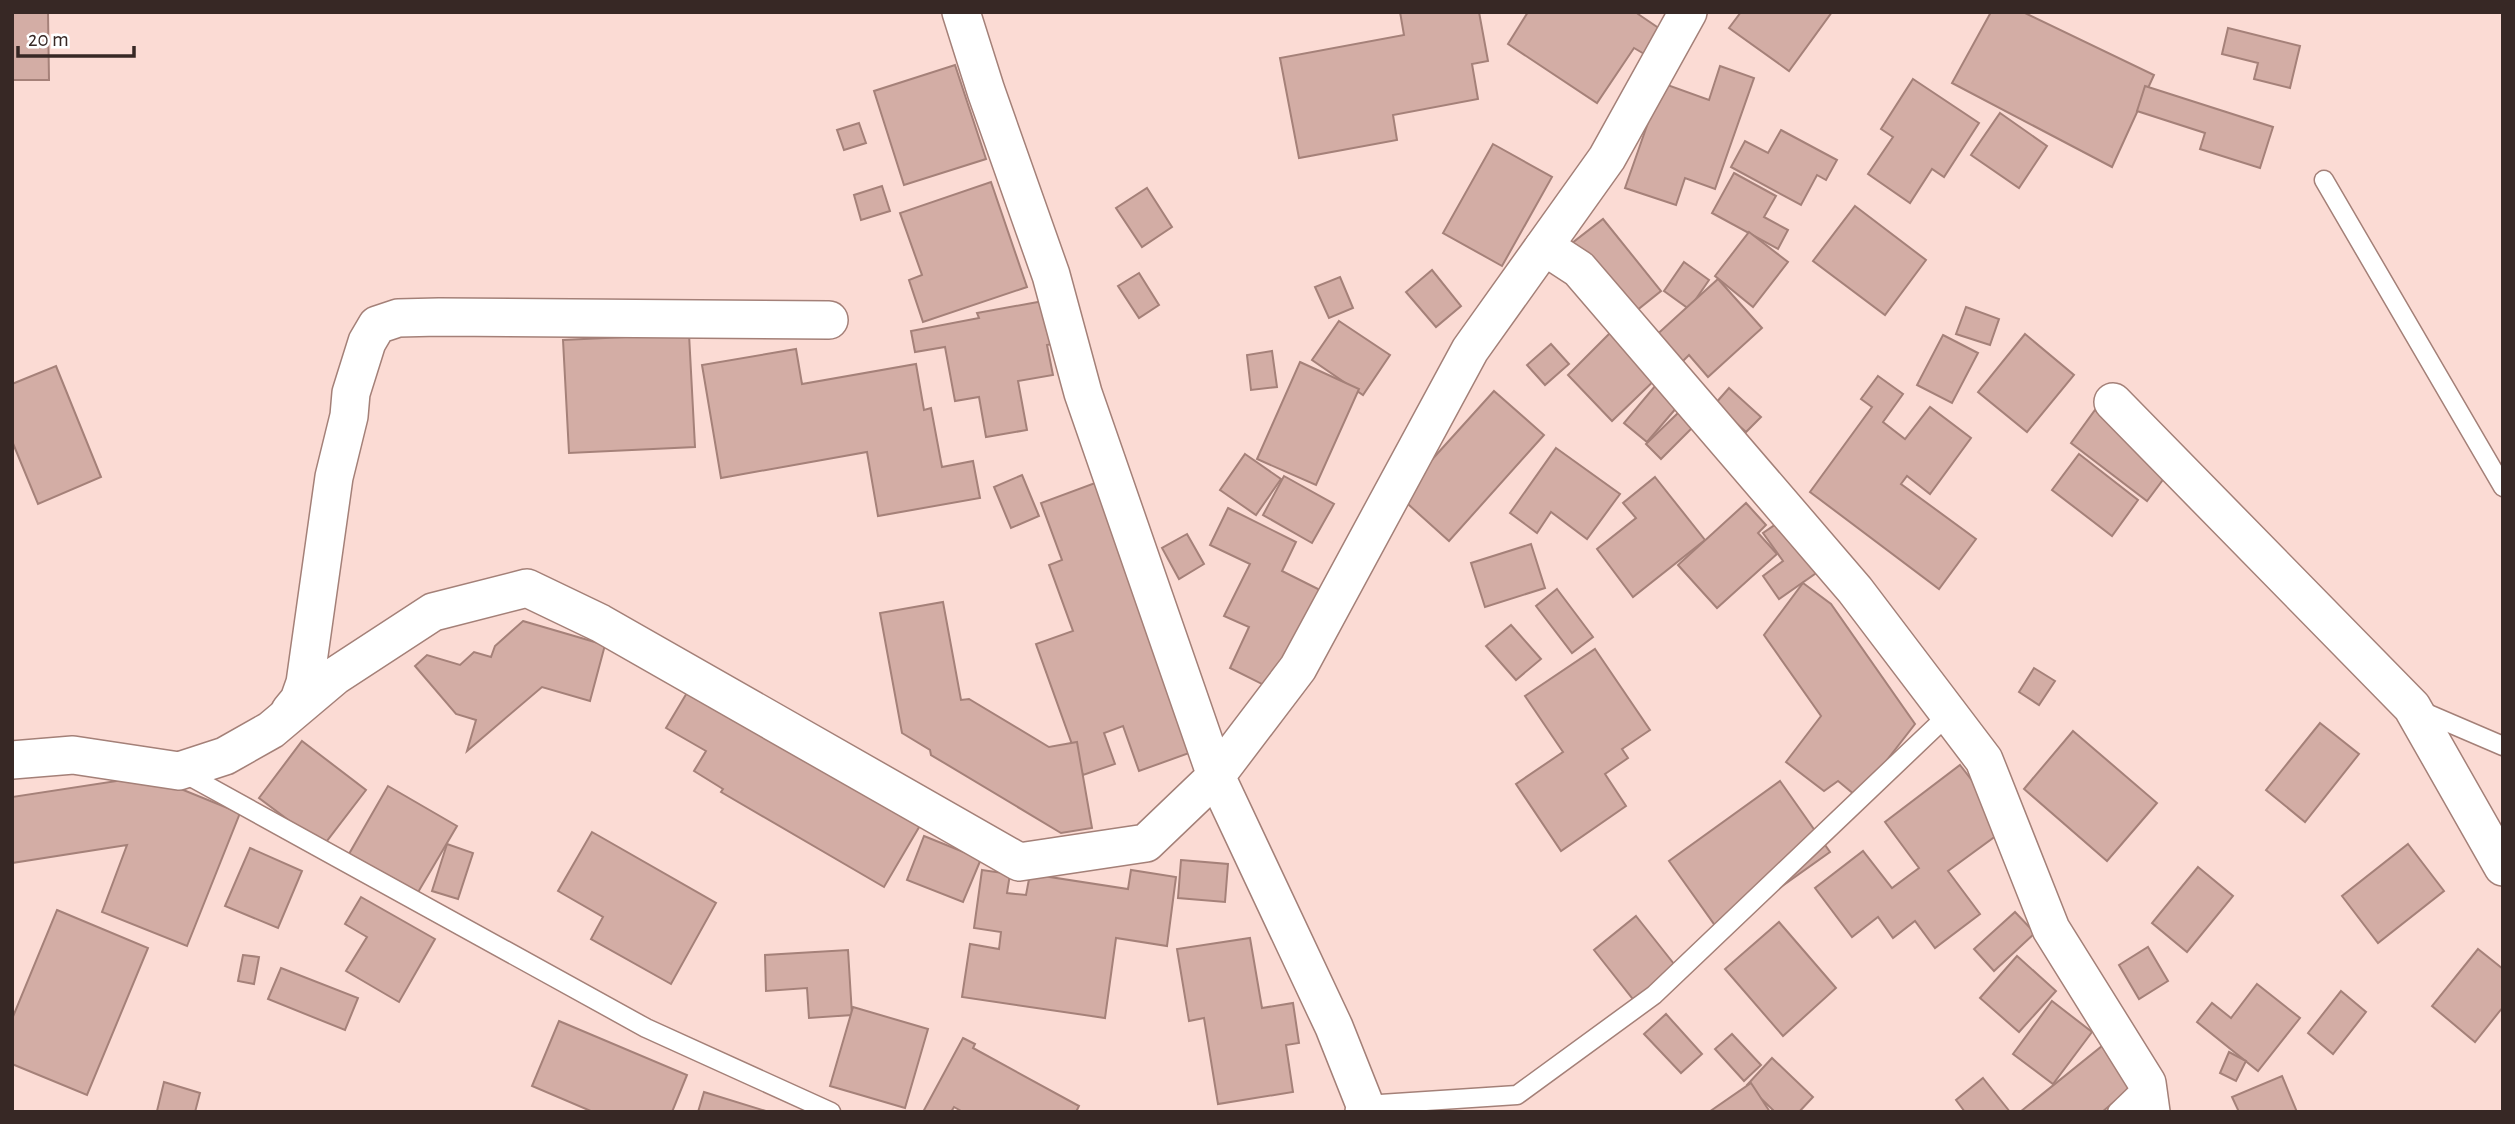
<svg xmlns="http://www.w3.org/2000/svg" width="2515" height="1124" font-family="'Alegreya Sans',sans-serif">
<rect width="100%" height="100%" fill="#fbdbd4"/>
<g fill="#d3ada5" stroke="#a58179" stroke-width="2">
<polygon points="12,12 70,12 48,13 49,80 12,80"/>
<polygon points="1400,12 1479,12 1488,61 1472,64 1478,99 1393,115 1397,140 1299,158 1280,58 1404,35"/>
<polygon points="1528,12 1639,12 1638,14 1663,31 1646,55 1634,48 1597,103 1508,44"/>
<polygon points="1741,12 1832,12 1789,71 1729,28"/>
<polygon points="1991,12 2023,12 2154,75 2112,167 1952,83"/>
<polygon points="2228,28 2300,46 2290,88 2254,79 2258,63 2222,54"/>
<polygon points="955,65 986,159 904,185 874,91"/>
<polygon points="1720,66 1754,78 1715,189 1685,178 1676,205 1625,188 1662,83 1709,100"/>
<polygon points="1913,79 1979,123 1944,177 1932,169 1910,203 1868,174 1893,137 1881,129"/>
<polygon points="2145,86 2273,127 2260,168 2200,149 2205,133 2137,111"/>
<polygon points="2000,113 2047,146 2019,188 1971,155"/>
<polygon points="859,123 866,143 844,150 837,130"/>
<polygon points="1781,130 1837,160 1826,180 1817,175 1801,205 1731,167 1745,141 1768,153"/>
<polygon points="1493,144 1552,177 1502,266 1443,233"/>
<polygon points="1734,173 1776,196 1764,217 1788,230 1778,249 1712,213"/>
<polygon points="991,182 1027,287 923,322 909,280 922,275 900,213"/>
<polygon points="882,186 890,211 861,220 854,195"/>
<polygon points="1147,188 1172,227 1142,247 1116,208"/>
<polygon points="1855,206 1926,260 1885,315 1813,261"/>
<polygon points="1603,219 1661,291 1626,319 1567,247"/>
<polygon points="1749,232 1788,262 1753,307 1715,276"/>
<polygon points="1684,262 1709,280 1689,309 1664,291"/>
<polygon points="1432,270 1461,306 1436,327 1406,292"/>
<polygon points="1139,273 1159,305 1139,318 1118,286"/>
<polygon points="1340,277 1353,308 1329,318 1315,287"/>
<polygon points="1718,279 1762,328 1708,377 1689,355 1677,367 1652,339"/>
<polygon points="1049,300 1057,343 1047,345 1053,375 1018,381 1027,430 986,437 979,397 955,401 945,347 915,352 911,331 979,318 977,313"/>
<polygon points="1966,307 1999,319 1990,345 1956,334"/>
<polygon points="1339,321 1390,355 1363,395 1312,360"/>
<polygon points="1616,327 1661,374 1612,421 1568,375"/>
<polygon points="689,334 695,447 569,453 563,340"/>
<polygon points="2025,334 2074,375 2027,432 1978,392"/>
<polygon points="1943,335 1978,353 1952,403 1917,385"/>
<polygon points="1551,344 1569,364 1545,385 1527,365"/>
<polygon points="796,349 802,384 916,364 924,410 931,408 942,467 973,461 980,498 878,516 867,452 721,478 702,365"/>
<polygon points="1272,351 1277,387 1251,390 1247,355"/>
<polygon points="1300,362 1359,389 1316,485 1257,459"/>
<polygon points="56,366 101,477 38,504 12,441 12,384"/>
<polygon points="1878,376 1903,394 1883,422 1905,439 1930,407 1971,438 1930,494 1907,476 1901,484 1976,539 1939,589 1810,492 1872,407 1861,399"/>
<polygon points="1661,379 1684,399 1647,442 1624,423"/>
<polygon points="1729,388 1761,417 1746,432 1715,404"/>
<polygon points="1494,391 1544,435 1449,541 1399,496"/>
<polygon points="2095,410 2171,469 2147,501 2071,443"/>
<polygon points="1680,411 1694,426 1661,459 1646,444"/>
<polygon points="1556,448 1620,494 1587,539 1551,512 1537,533 1510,513"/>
<polygon points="1245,454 1281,479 1256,515 1220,490"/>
<polygon points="2079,454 2138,500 2112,536 2052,490"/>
<polygon points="1022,475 1039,516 1011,528 994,487"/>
<polygon points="1284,476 1334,504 1312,543 1263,515"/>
<polygon points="1655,477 1705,540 1633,597 1597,549 1636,518 1623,503"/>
<polygon points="1095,483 1192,752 1139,771 1123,726 1104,733 1115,764 1083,775 1036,644 1073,631 1049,565 1062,560 1041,503"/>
<polygon points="1746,503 1766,525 1758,533 1777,554 1717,608 1678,565"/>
<polygon points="1228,508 1296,542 1282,571 1324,592 1276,691 1230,668 1249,627 1224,616 1250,564 1210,545"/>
<polygon points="1786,517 1822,569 1779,599 1763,576 1783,561 1763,533"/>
<polygon points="1187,534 1204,564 1179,579 1162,548"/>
<polygon points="1531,544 1545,588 1485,607 1471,563"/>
<polygon points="1803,583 1831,604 1915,724 1866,787 1855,795 1838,781 1824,791 1786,762 1821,716 1764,635"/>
<polygon points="1557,589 1593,637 1572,653 1536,606"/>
<polygon points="943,602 961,700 969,699 1049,747 1077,742 1092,828 1061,833 931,755 930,750 902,733 880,613"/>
<polygon points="523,621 605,645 590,701 542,687 467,751 476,720 456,714 415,666 427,655 460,665 474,652 491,657 495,646"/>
<polygon points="1511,625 1541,659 1516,680 1486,646"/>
<polygon points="1595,649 1650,730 1622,749 1628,758 1605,774 1626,806 1561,851 1516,784 1563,752 1525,696"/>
<polygon points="2034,668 2055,681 2039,705 2019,692"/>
<polygon points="694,681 925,817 884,887 721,792 723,789 694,771 706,751 666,728"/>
<polygon points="2320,723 2359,754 2305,822 2266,790"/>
<polygon points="2073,731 2157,803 2107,861 2024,789"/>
<polygon points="302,741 366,790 323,846 259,798"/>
<polygon points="1960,765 2008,827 1948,871 1980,914 1935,948 1915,921 1893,938 1878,917 1852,937 1815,888 1863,851 1892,888 1919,868 1885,822"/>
<polygon points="149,776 240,813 187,946 102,912 127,845 12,863 12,797"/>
<polygon points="1780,781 1830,852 1719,931 1669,861"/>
<polygon points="388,786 457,826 417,894 349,854"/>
<polygon points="592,832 716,903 671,984 591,939 603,917 558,891"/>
<polygon points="924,836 981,859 963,902 907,880"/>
<polygon points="447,844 473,853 458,899 432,891"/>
<polygon points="2408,844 2444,891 2378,943 2342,896"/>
<polygon points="250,848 302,871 278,928 225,906"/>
<polygon points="1181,860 1228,864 1225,902 1178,898"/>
<polygon points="2198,867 2233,896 2187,952 2152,923"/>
<polygon points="982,870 1010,874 1007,893 1026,895 1030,874 1128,889 1131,870 1176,877 1167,946 1116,938 1105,1018 962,997 970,944 999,949 1001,932 974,928"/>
<polygon points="361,897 435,939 399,1002 346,971 367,937 345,924"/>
<polygon points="57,910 148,948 87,1095 12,1064 12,1019"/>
<polygon points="2015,912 2035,933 1994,971 1974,949"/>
<polygon points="1636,916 1678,969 1636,1003 1594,950"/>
<polygon points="1779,922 1836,988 1783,1036 1725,969"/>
<polygon points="1250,938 1262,1008 1293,1003 1299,1043 1286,1045 1293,1092 1218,1104 1204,1018 1189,1021 1177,949"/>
<polygon points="2148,947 2168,981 2139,999 2119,965"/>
<polygon points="2478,949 2503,969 2503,1007 2475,1042 2432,1006"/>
<polygon points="848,950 852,1015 809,1018 807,988 766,991 765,955"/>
<polygon points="243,955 259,957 254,984 238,981"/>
<polygon points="2017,956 2056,991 2019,1032 1980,998"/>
<polygon points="281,968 358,998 345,1030 268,999"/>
<polygon points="2257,984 2300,1018 2258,1071 2197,1022 2212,1003 2231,1018"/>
<polygon points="2341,991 2366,1012 2333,1054 2308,1033"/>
<polygon points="2052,1001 2092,1032 2053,1084 2013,1054"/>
<polygon points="853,1007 928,1029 905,1108 830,1086"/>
<polygon points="1666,1014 1702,1054 1681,1073 1644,1034"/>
<polygon points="559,1021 687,1075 672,1112 593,1112 532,1086"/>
<polygon points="1732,1034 1761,1065 1744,1081 1715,1049"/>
<polygon points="963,1038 975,1044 973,1048 1079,1106 1076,1112 963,1112 954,1107 951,1112 923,1112"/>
<polygon points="2107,1042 2138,1082 2102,1112 2020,1112"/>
<polygon points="2229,1052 2246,1061 2236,1081 2220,1073"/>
<polygon points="1772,1058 1813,1097 1799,1112 1775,1112 1747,1085"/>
<polygon points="2282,1076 2297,1112 2239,1112 2232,1097"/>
<polygon points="1983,1078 2010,1112 1965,1112 1956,1100"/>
<polygon points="164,1082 200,1093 195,1112 157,1111"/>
<polygon points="1751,1083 1770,1112 1709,1112"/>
<polygon points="704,1092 769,1112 698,1112"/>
</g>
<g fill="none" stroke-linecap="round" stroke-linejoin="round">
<g stroke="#a48078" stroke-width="21">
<g id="lane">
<polyline points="2324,180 2503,487"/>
<polyline points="2419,710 2503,746"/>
<polyline points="182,772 646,1028 831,1112"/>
<polyline points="1365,1105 1517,1095 1654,995 1949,714"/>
<polyline points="2117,1112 2147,1083"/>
</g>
</g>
<g stroke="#a48078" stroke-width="40">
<g id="street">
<polyline points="1543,248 1556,254 1579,269 1855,590 1984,760 2051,929 2147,1083 2151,1112"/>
<polyline points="2113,402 2412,707 2503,867"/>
<polyline points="290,711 299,700 305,683 334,477 349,416 351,393 367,342 377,325 398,318 439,317 829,320"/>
<polyline points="12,760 73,755 179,771 225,756 271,730 335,676 433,612 527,588 600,623 1019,862 1146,843 1216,776 1083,393 1051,275 986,91 961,12"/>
<polyline points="1364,1112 1365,1105 1334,1027 1216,776 1298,668 1470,350 1607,158 1688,12"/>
</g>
</g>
<use href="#lane" stroke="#fff" stroke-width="18"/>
<use href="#street" stroke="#fff" stroke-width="37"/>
</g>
<rect width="2515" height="1124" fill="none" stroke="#372825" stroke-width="28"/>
<path d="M18 46v10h116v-10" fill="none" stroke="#372825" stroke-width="3.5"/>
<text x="28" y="46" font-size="21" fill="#372825" stroke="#ffffff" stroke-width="5" paint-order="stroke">20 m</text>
</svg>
